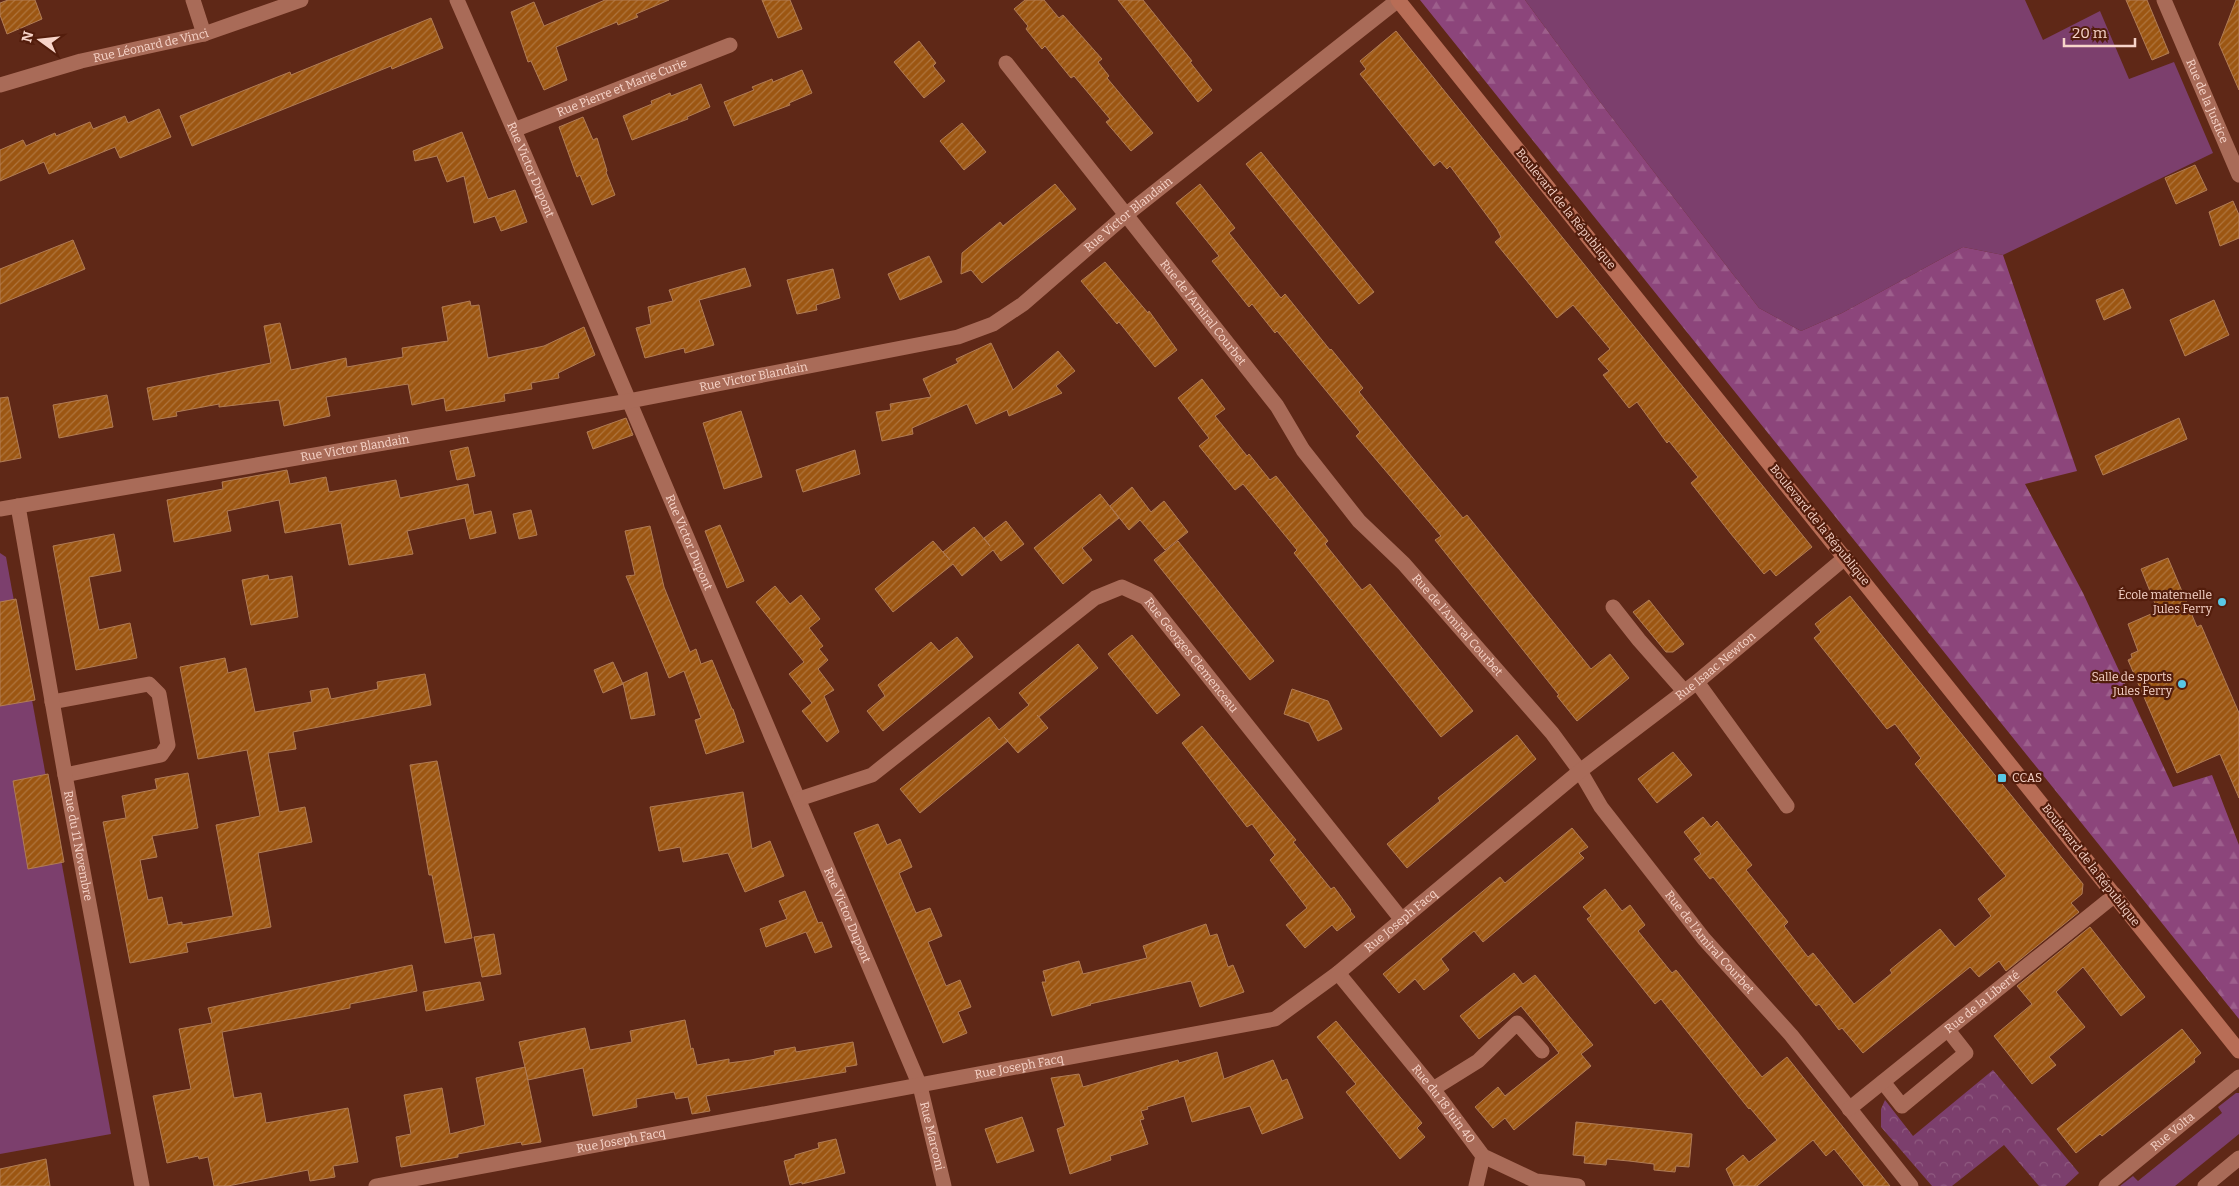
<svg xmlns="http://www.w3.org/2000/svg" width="2239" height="1186" font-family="Bitter,serif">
<defs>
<pattern id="forest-firs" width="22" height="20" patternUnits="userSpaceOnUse" patternTransform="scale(1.25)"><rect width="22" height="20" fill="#8c457b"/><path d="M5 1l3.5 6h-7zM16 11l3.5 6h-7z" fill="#9d5f8c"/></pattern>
<pattern id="park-crowns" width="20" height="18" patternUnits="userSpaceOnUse" patternTransform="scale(1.25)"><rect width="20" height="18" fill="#7c3f6d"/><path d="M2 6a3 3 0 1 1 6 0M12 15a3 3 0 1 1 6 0" fill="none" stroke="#8f5a80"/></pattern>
<pattern id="building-hatch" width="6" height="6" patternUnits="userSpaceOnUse" patternTransform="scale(1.25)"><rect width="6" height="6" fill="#9c5612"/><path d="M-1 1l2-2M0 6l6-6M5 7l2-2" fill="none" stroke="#af753e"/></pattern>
</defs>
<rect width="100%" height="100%" fill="#5f2817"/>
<g fill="#7c3f6d">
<polygon points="1525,0 2025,0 2043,40 2100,11 2129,79 2174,62 2213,153 2003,255 1963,247 1842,313 1801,331 1759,308 1600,102"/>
<polygon points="0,553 6,557 111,1134 0,1154"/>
<polygon points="2236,1093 2239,1093 2239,1134 2175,1186 2120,1186 2133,1176 2138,1181 2222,1113 2218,1107"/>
</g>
<polygon fill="url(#forest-firs)" points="1420,0 1525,0 1600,102 1759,308 1801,331 1842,313 1963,247 2003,255 2077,471 2025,484 2083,593 2173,787 2212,775 2239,845 2239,1019"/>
<polygon fill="url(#park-crowns)" points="1993,1070 2079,1173 2065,1186 2039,1186 2004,1145 1952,1186 1932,1186 1881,1127 1881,1109 1885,1100 1913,1136"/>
<g fill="url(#building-hatch)" stroke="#b17c55">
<polygon points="8,0 35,0 42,19 7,34 0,15 0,3"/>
<polygon points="605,0 669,0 636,14 638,17 618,25 617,22 556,47 567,80 544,90 531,61 528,62 511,12 534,2 544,26"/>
<polygon points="762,0 790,0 802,29 778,38"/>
<polygon points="1025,0 1044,0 1059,18 1063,15 1102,59 1098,62 1109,76 1107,78 1153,133 1131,151 1106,122 1110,119 1074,76 1071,78 1045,46 1042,49 1026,29 1028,26 1014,9"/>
<polygon points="1118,0 1143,0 1192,61 1190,62 1212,90 1198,102"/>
<polygon points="2126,0 2147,0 2169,53 2152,60"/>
<polygon points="2236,0 2239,0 2239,90 2219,44"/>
<polygon points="431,18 443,48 392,69 391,66 192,146 180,116 290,72 291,75"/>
<polygon points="1396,31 1812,547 1776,576 1770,569 1764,574 1731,534 1691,483 1698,477 1669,441 1667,443 1637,402 1629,408 1603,375 1609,371 1598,359 1610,349 1573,305 1557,318 1495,242 1501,237 1497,229 1450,166 1447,169 1440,161 1434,166 1360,74 1366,69 1360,61"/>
<polygon points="919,41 936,63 933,66 945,81 924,98 894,62"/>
<polygon points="802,70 812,93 789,103 790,105 734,126 724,102 754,90 752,87 772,79 773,82"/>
<polygon points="701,84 710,107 687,117 688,119 632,140 623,116 652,104 651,101 661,97 670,93 671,96"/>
<polygon points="159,109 171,137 120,158 115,147 49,174 44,162 0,181 0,150 23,140 26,146 55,133 56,136 90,122 93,129 125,116 128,123"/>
<polygon points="583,117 593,140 597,138 607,171 606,172 615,195 592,205 580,175 577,177 559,127"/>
<polygon points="962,123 986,152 964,170 940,141"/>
<polygon points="462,132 488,199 515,190 527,222 501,231 495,216 474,223 464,176 447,182 437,156 415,161 413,151"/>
<polygon points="1261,152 1374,292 1359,304 1246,164"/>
<polygon points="2195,165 2207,190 2176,204 2165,178"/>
<polygon points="1055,184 1076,209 982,283 971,270 961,274 962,253 1000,222 1003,226"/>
<polygon points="1200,184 1235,228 1229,233 1281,298 1285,294 1330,350 1331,349 1363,388 1359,392 1417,463 1463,518 1467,515 1591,669 1610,654 1629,678 1577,721 1557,696 1559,695 1435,540 1441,536 1356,436 1360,432 1277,331 1275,333 1252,304 1249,307 1212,261 1219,256 1176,203"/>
<polygon points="2233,201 2239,215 2239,238 2220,246 2209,212"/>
<polygon points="73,240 85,269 0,304 0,269"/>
<polygon points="929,256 942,282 900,300 888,274"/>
<polygon points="1105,262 1148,313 1149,311 1177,350 1155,367 1119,322 1117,324 1081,281"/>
<polygon points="745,268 751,286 699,300 714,345 685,353 684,348 645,358 636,328 651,324 648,307 673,301 669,290"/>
<polygon points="833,269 840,298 816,305 817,310 797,314 787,280"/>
<polygon points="2123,289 2131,308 2104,320 2096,300"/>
<polygon points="2214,300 2229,335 2185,356 2170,320"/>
<polygon points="470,301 471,306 479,305 488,358 544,346 584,327 595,355 558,373 559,378 531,383 532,389 504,394 505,401 446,411 444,398 412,405 408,384 326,397 330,416 284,426 279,400 219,407 219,404 176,412 177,416 153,420 147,388 271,363 264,326 280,323 291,370 346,358 347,367 403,357 402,348 448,341 442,307"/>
<polygon points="991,343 1013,390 1058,351 1075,371 1056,386 1062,393 1009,416 1007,410 976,424 967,404 912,428 913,434 882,441 876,412 891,410 890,404 931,397 923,379 958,363 956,359"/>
<polygon points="1202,379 1225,409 1215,416 1247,456 1249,454 1270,480 1276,476 1328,541 1325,544 1362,590 1370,584 1473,711 1441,737 1294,553 1297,550 1243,484 1235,490 1199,446 1209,438 1178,398"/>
<polygon points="107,395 113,427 59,438 53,405"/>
<polygon points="8,397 21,458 0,462 0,398"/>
<polygon points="741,411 762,477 724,489 703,423"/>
<polygon points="626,418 633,435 593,449 587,432"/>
<polygon points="2179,418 2187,439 2103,475 2095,456"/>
<polygon points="468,447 475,476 457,480 450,451"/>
<polygon points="855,450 860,474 803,492 796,470"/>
<polygon points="287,470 290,484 326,477 329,492 396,480 400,498 468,484 474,515 491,511 496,533 470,539 465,518 407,531 413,554 349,565 341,523 285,533 279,500 227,511 231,531 174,542 167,500 223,489 222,482"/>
<polygon points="1132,487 1151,512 1164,501 1188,532 1165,550 1140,520 1129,530 1110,506"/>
<polygon points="1100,494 1119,518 1082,548 1092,560 1063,584 1034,548"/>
<polygon points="531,510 537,535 519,539 513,514"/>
<polygon points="1006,521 1024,544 1001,561 993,550 962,576 953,564 893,612 875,589 933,541 950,560 943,552 974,527 990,546 984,538"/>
<polygon points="720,525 744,581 727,588 705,531"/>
<polygon points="650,526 664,587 690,652 696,649 701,664 712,660 732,709 733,709 744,742 706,754 695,720 701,718 684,671 669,678 626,576 635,575 625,531"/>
<polygon points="114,534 121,571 89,577 96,615 99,630 130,623 137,658 76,670 53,546"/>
<polygon points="1178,541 1274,661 1250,680 1154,560"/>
<polygon points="2168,558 2197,627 2201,625 2239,713 2239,798 2220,754 2177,773 2128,660 2132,658 2131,654 2138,651 2128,624 2158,611 2141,569"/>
<polygon points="268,575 269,580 292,576 298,617 251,625 242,580"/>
<polygon points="775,586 790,604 801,595 820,619 809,628 823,646 819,649 828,660 818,669 834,690 824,696 839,732 827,742 802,711 812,703 789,674 804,662 756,602"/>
<polygon points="1850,596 2083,884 2082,894 2071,903 2079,912 2006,971 1999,961 1979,977 1970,967 1863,1053 1842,1028 1839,1030 1819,1004 1816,1006 1713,877 1710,879 1694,859 1701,854 1684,832 1703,817 1711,827 1717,821 1752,865 1746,870 1788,922 1784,926 1808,957 1813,953 1854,1004 1892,973 1890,970 1940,929 1955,947 1991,916 1978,899 2006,876 1915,764 1921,758 1895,724 1887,729 1814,638 1821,632 1815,624"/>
<polygon points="16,599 35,700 0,706 0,602"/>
<polygon points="1649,600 1684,644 1673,652 1666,652 1633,612"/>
<polygon points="1132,635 1180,695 1157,714 1108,654"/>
<polygon points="957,637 973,657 883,731 867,711 885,696 878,685 931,642 939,651"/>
<polygon points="1078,644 1098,668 1039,717 1037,715 1048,728 1018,753 1004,737 1008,741 920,813 900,789 989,717 999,730 1029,705 1019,693"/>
<polygon points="225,658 228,673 246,668 255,712 312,702 310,691 328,688 331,699 378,689 377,682 425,674 431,705 293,732 296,749 268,753 279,812 305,807 312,842 258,853 271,927 186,943 188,952 130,963 103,822 126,818 122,796 157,789 155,779 188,773 198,828 152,836 157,857 140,860 148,900 162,897 168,925 182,922 182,925 233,916 216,825 260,816 247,750 198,759 180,667"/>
<polygon points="613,662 623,684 603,693 594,670"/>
<polygon points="647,672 655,715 631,719 623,683"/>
<polygon points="1292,689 1328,701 1342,729 1318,741 1309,723 1284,714"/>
<polygon points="1202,726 1296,840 1293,842 1331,889 1334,887 1351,910 1350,911 1355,917 1337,931 1332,925 1305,948 1286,925 1307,908 1270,860 1275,855 1252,824 1247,827 1182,743"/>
<polygon points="1517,735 1536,759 1407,868 1387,844 1440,801 1438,798"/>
<polygon points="1673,752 1692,775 1657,803 1638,779"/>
<polygon points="437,761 472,938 445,943 432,875 429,875 410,765"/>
<polygon points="48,774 64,862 28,869 13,781"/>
<polygon points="743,792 752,849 770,841 784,876 745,892 728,853 683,862 680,847 659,851 650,807"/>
<polygon points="878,824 887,845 900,839 912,867 899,873 916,913 930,908 942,936 928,942 946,986 960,980 971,1007 958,1012 967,1033 943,1043 854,833"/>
<polygon points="1572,828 1588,847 1579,853 1584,858 1483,942 1474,931 1457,945 1441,959 1449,970 1424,990 1415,979 1399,993 1383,974 1500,877 1505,883"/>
<polygon points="1605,889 1622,911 1630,905 1645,925 1638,931 1672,973 1676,970 1762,1077 1787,1057 1890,1186 1864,1186 1834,1149 1826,1156 1813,1140 1757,1186 1734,1186 1726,1169 1743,1155 1749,1162 1777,1140 1750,1108 1749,1109 1661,999 1655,1004 1587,919 1591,916 1583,907"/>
<polygon points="805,891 818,923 822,922 832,947 815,953 806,932 766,947 760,929 787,919 779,901"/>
<polygon points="1206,924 1210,936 1217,934 1228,967 1233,965 1244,992 1200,1007 1191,981 1090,1004 1091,1005 1052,1016 1042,982 1046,982 1043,971 1079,961 1083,974 1147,958 1143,946"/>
<polygon points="2090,927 2145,997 2121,1016 2083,967 2056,992 2085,1027 2049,1057 2056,1065 2032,1084 1994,1036 2032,1004 2017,986"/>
<polygon points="494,934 501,974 482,977 474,937"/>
<polygon points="412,965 417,991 350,1004 350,1008 222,1032 234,1098 261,1093 266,1123 348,1108 358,1162 333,1166 335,1177 310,1181 308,1170 228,1186 214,1186 208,1157 199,1159 198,1156 167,1163 153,1096 191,1089 179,1029 212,1023 208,1008"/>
<polygon points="1514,973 1523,984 1535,975 1593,1045 1581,1054 1591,1066 1514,1130 1505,1118 1493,1128 1475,1107 1498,1087 1505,1096 1559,1053 1521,1006 1479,1039 1460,1016"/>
<polygon points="480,982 484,1000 426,1011 423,992"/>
<polygon points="685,1020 691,1049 693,1048 697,1065 729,1059 729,1063 751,1060 775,1055 774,1051 795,1047 796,1052 853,1042 857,1065 845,1067 846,1072 706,1096 710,1111 692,1114 688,1097 676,1099 674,1092 636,1099 637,1107 593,1116 583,1068 528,1080 519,1042 585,1028 590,1050 632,1042 630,1031"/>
<polygon points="1336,1021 1422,1123 1417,1128 1425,1137 1400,1159 1346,1092 1356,1084 1317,1037"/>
<polygon points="2182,1029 2201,1053 2194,1059 2195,1062 2102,1136 2100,1134 2076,1153 2057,1129"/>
<polygon points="1217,1052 1224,1079 1273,1060 1282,1081 1287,1079 1303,1118 1262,1134 1250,1106 1192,1122 1184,1096 1147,1107 1148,1109 1141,1111 1144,1119 1140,1120 1148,1144 1110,1156 1111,1160 1070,1174 1057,1129 1065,1126 1051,1078 1079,1074 1083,1087 1178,1060 1179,1063"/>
<polygon points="525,1067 541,1142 522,1145 521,1142 458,1154 458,1157 401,1167 396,1137 411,1134 404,1095 442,1088 450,1134 485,1125 476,1078"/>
<polygon points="1022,1117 1034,1151 997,1163 985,1129"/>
<polygon points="1576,1122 1692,1134 1689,1167 1676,1166 1675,1172 1654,1170 1654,1164 1629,1161 1607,1159 1606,1165 1584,1163 1585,1156 1573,1155"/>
<polygon points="836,1139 845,1173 802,1184 802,1182 790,1185 784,1161 795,1158 795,1155 819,1148 818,1143"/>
<polygon points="46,1159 50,1186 0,1186 0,1169"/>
</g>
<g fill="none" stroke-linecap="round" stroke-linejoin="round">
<g stroke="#a96b58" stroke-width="15">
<polyline points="1613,607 1639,640 1684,691"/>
<polyline points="1697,682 1787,806"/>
<polyline points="52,702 149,684 159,694 168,745 161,755 65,775"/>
<polyline points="1883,1082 1902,1106 1966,1053 1948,1030"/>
<polyline points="1433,1089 1478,1061 1517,1023 1542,1051"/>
</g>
<g stroke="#a96b58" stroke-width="15">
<polyline points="193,0 204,34"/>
<path id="s1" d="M457,0L514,130L920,1086L944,1186"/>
<path id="s2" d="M2164,0L2239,175"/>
<path id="s3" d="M1006,63L1277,406L1303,450L1359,521L1404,564L1552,733L1580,771L1601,807L1704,939L1791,1035L1911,1186"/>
<path id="s4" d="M0,85L81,61L204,34L301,0"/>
<path id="s5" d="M514,130L730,45"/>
<path id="s6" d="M18,506L65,775L142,1186"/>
<path id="s7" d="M0,509L629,401L958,337L993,324L1023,304L1127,214L1398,0"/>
<path id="s8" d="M799,799L872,775L1095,598L1122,587L1146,598L1402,920"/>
<path id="s9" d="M1338,973L1433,1089L1483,1156L1536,1181L1578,1186"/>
<path id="s10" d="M1849,1109L2115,895"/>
<path id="s11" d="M376,1186L1275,1019L1338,973L1580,771L1697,682L1846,557"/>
<polyline points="1476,1186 1483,1156"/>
<path id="s12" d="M2106,1186L2239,1077"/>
<polyline points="2205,1186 2239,1158"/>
</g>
<polyline stroke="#b86d56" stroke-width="15" points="1398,0 2239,1051"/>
</g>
<g fill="#59c8e5" stroke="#531d0c" stroke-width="2">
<circle cx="2222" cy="602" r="5"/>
<circle cx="2182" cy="684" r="5"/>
<rect x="1997" y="773" width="10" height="10" rx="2.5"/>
</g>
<g text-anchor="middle" stroke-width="4.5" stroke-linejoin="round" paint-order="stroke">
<g font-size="12" fill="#f7d4c9" stroke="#531d0c">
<text dy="4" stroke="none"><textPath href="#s4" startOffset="156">Rue Léonard de Vinci</textPath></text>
<text dy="4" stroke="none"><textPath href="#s5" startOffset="116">Rue Pierre et Marie Curie</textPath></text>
<text dy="4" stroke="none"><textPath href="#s2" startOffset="110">Rue de la Justice</textPath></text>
<text dy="4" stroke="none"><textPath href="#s1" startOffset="185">Rue Victor Dupont</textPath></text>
<text transform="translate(1566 209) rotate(51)" y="4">Boulevard de la République</text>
<text dy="4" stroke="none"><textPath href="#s7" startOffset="1185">Rue Victor Blandain</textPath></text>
<text dy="4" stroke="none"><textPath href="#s3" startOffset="318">Rue de l'Amiral Courbet</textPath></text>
<text dy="4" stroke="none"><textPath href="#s7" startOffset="765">Rue Victor Blandain</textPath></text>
<text dy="4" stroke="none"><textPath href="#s7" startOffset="360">Rue Victor Blandain</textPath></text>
<text transform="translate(1820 525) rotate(51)" y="4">Boulevard de la République</text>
<text dy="4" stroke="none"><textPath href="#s1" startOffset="590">Rue Victor Dupont</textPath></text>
<text dy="4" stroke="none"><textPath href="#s3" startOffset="722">Rue de l'Amiral Courbet</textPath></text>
<text dy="4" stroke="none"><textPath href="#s8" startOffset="490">Rue Georges Clemenceau</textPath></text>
<text dy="4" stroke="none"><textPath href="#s11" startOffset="1479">Rue Isaac Newton</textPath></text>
<text dy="4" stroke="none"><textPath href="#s6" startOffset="345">Rue du 11 Novembre</textPath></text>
<text transform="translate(2091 865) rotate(52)" y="4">Boulevard de la République</text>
<text dy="4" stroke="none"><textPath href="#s1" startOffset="995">Rue Victor Dupont</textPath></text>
<text dy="4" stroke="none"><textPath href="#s11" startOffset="1074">Rue Joseph Facq</textPath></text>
<text dy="4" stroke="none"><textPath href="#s3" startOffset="1128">Rue de l'Amiral Courbet</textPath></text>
<text dy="4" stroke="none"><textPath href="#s10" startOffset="171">Rue de la Liberté</textPath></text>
<text dy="4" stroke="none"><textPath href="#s11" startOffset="654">Rue Joseph Facq</textPath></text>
<text dy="4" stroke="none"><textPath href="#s9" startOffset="168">Rue du 18 Juin 40</textPath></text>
<text dy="4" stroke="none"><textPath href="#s12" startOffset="86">Rue Volta</textPath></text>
<text dy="4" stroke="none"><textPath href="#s1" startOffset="1232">Rue Marconi</textPath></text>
<text dy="4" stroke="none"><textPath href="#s11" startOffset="249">Rue Joseph Facq</textPath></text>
</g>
<g font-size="12" fill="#f7d4c9" stroke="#531d0c" text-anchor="end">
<text x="2212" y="599">École maternelle<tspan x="2212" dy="14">Jules Ferry</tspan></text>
<text x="2172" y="681">Salle de sports<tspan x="2172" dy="14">Jules Ferry</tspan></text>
<text x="2012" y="782" text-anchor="start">CCAS</text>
</g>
</g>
<g transform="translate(40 40) rotate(285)" stroke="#531d0c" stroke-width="4" paint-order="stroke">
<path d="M0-4L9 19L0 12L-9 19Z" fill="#f7d4c9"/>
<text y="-8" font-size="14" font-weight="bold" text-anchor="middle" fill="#f7d4c9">N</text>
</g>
<path d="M2064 38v8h71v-8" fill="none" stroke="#f7d4c9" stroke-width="2.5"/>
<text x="2072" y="38" font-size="15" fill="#f7d4c9" stroke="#531d0c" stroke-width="4" paint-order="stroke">20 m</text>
</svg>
